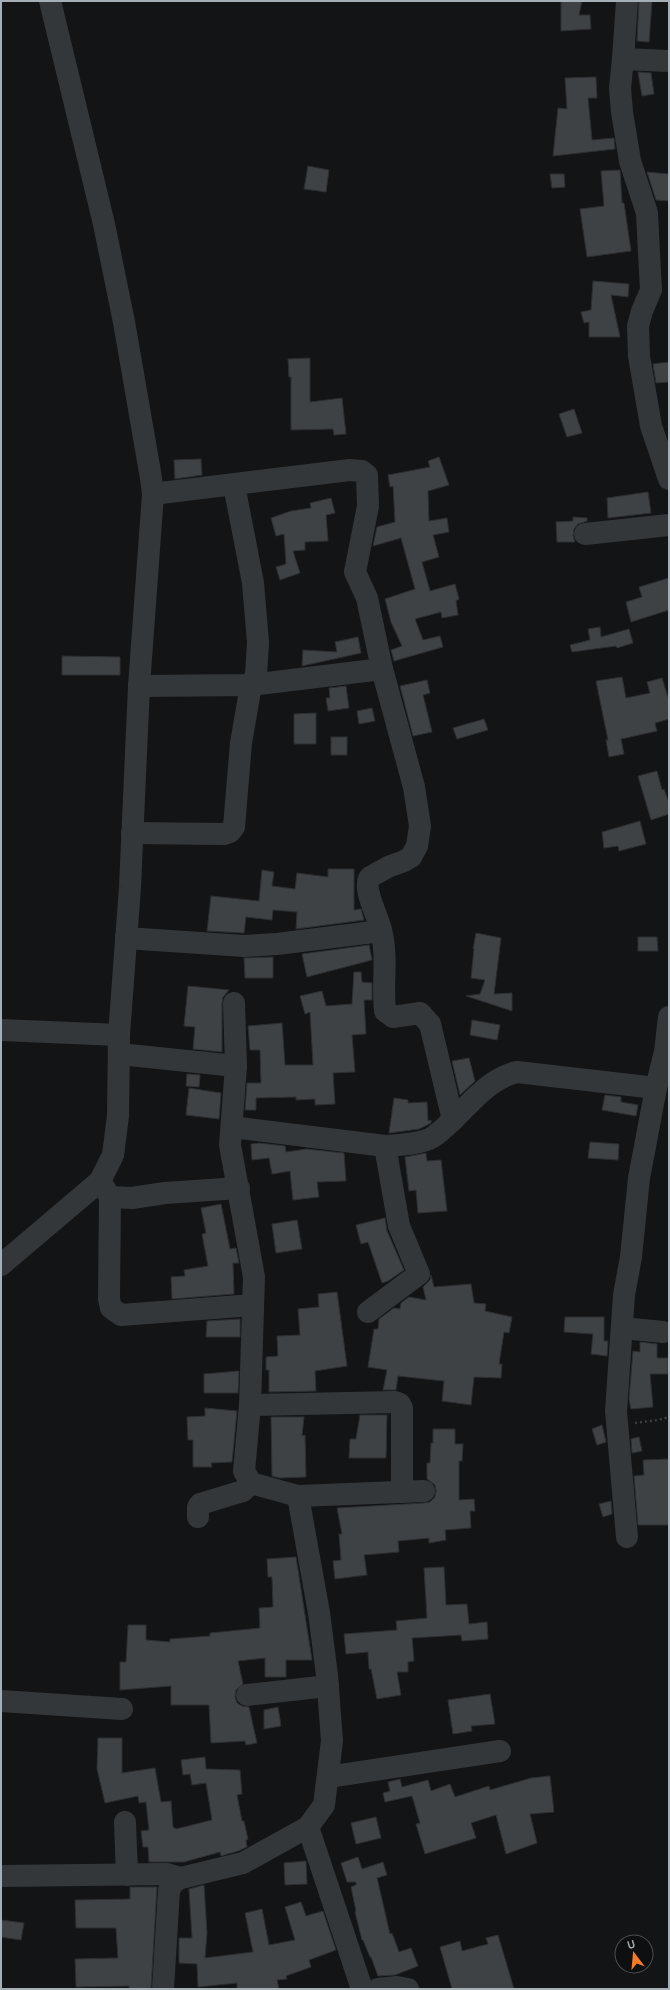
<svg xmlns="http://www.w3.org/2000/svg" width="670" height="1990" font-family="Overpass,sans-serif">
<rect width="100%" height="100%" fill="#131415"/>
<g fill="#3f4245" stroke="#2d2e31">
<polygon points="561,1 582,1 579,15 590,15 591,29 561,31"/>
<polygon points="639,1 652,1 649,42 637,41"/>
<polygon points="638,72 651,73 654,94 642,96"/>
<polygon points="596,77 597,98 588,98 592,140 614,138 615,149 553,156 558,108 567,109 565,78"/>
<polygon points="308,166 329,170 326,192 304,189"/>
<polygon points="620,170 622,203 624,203 631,251 587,257 580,209 604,206 601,171"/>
<polygon points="647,172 669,174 669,201 656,200"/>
<polygon points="550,174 564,174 565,187 552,188"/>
<polygon points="593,281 629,284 628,297 611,295 620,337 589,337 589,322 584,323 581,312 591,310"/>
<polygon points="310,358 310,402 342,398 346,434 334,435 333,429 291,430 291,377 289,377 288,359"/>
<polygon points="669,362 669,382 656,383 653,364"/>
<polygon points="574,409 582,433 567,437 559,414"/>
<polygon points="439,457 449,485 428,491 429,521 447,518 449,532 433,535 439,557 422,562 430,591 455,584 459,599 456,601 458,615 442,618 441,612 415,619 423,640 440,636 443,647 394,661 391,650 402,646 391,622 385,599 415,589 401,538 373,546 377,527 395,522 393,486 390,487 388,475 430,467 428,461"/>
<polygon points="201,459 202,475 175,479 174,460"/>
<polygon points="648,492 651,513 608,518 607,498"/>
<polygon points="331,498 335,513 326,515 328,541 305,542 305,550 293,551 300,573 280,580 276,567 286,564 284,534 276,536 271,518 291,511 311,508 310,503"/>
<polygon points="573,517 587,518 587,521 578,524 574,529 573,536 575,542 557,542 556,522 573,521"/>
<polygon points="669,578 669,610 631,622 626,602 642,597 639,587"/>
<polygon points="600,627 601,637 629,629 633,643 617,648 616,646 572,652 570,645 590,640 588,629"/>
<polygon points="358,637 361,653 302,666 303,650 337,652 335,642"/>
<polygon points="62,656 120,657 120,675 62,675"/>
<polygon points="622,677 626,698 650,693 647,682 662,678 669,701 669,719 655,723 657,731 621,739 624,754 609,757 606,740 608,740 596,681"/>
<polygon points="427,680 430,693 423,695 432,732 413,736 400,686"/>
<polygon points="346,686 349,708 328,711 326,698 330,698 329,688"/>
<polygon points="372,708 375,721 359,724 357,711"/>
<polygon points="316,713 316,744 294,744 294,714"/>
<polygon points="484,719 488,730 457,739 453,728"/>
<rect x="331" y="737" width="16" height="18"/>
<polygon points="657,771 662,790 664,789 669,803 669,814 651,820 638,776"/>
<polygon points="640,821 646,844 619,851 618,846 604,848 602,832"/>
<polygon points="328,869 354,869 354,910 361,909 364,920 296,929 297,912 273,910 272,920 246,917 244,933 207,931 211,896 259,901 262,870 274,872 272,886 295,889 297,873 328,877"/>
<polygon points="476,933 501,938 494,994 512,993 512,1011 466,996 480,994 485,980 471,978 474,949 473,949"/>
<polygon points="638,937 657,937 658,951 638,951"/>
<polygon points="369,945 372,960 307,977 302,954"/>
<polygon points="273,957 273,978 245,978 244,958"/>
<polygon points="354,972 361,972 362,982 372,983 372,1000 364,1000 366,1034 352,1035 355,1072 333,1073 335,1104 315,1105 315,1099 296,1100 296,1097 256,1098 256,1110 245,1110 247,1083 261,1083 260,1050 250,1050 248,1026 282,1023 285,1065 313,1065 310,1012 305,1014 300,996 322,991 326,1006 352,1004"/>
<polygon points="188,986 229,990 223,997 222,1003 222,1052 193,1049 195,1027 184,1026"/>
<polygon points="472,1020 500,1025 497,1040 470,1035"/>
<polygon points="469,1058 475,1081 460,1095 452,1061"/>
<polygon points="187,1074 200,1075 199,1087 186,1086"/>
<polygon points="189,1088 221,1093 219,1119 186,1115"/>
<polygon points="605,1095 621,1097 621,1102 638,1105 636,1116 602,1110"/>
<polygon points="394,1098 408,1100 408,1103 427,1102 428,1121 431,1120 431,1123 419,1129 389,1133"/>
<polygon points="590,1142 619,1144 618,1160 588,1158"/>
<polygon points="259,1143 285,1146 286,1152 306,1149 344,1153 346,1181 317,1182 319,1197 293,1200 290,1171 272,1174 269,1158 252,1160 251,1144"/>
<polygon points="426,1153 427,1161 441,1160 447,1211 418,1213 416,1190 409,1191 405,1157"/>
<polygon points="221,1204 230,1249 236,1248 239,1263 233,1263 234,1294 172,1299 171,1277 185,1276 184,1270 208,1266 202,1234 206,1233 201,1208"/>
<polygon points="385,1218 387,1231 404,1270 388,1281 382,1283 368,1242 361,1244 356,1225"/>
<polygon points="297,1220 302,1249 276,1253 272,1224"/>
<polygon points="431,1275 434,1287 471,1284 474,1303 486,1304 485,1311 512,1317 509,1333 504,1332 499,1364 502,1364 501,1378 474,1377 471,1405 442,1401 444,1381 398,1376 396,1390 383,1390 387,1370 368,1367 374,1329 378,1329 379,1319 394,1308 400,1309 401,1303 409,1297 426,1300 423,1287 430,1280"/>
<polygon points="337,1292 347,1366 315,1371 316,1391 269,1392 269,1370 266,1370 266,1357 278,1356 277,1336 300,1335 298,1309 319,1307 318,1294"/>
<polygon points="565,1317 604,1317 604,1341 608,1341 607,1356 591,1354 593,1334 564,1332"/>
<polygon points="240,1319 240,1337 206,1337 207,1321"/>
<polygon points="640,1342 657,1344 657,1358 668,1358 668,1374 650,1374 653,1407 631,1409 629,1399 633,1351 640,1352"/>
<polygon points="239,1371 238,1393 204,1393 204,1374"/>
<polygon points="205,1408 237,1411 232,1462 211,1463 212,1467 193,1467 193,1440 188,1440 187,1417 205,1416"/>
<polygon points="360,1415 387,1415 386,1458 349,1458 350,1439 356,1439"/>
<polygon points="271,1417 304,1417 302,1436 305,1435 306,1477 279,1478 272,1476"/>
<polygon points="602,1425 606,1442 597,1445 592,1429"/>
<polygon points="433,1429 455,1429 455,1444 463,1444 462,1461 459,1461 459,1500 474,1499 475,1511 470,1511 471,1528 445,1530 446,1540 429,1543 429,1538 398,1541 399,1552 364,1555 367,1575 335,1579 333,1561 341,1560 339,1534 342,1534 337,1508 424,1503 430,1502 435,1497 436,1491 435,1485 427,1479 427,1463 430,1463 431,1443 433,1443"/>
<polygon points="639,1437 642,1451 632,1453 631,1439"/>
<polygon points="669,1459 669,1525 638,1525 634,1476 644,1475 643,1460"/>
<polygon points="611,1501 612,1514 603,1517 599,1504"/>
<polygon points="296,1557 312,1660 286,1660 286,1677 265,1677 265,1658 238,1661 243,1684 236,1690 235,1697 237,1703 242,1706 249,1707 257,1743 246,1745 245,1741 211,1743 209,1705 171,1705 171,1686 120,1690 120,1662 126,1662 128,1625 146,1625 146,1640 170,1642 170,1639 210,1636 210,1633 260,1628 259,1608 273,1607 272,1577 268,1577 267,1559"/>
<polygon points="444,1567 446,1605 467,1604 469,1624 487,1622 488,1639 462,1641 461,1635 412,1638 414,1661 408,1662 408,1672 397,1672 401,1695 377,1699 371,1669 369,1669 368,1652 346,1654 344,1634 397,1630 396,1621 427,1618 424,1568"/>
<polygon points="490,1694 495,1724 471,1726 472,1731 453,1734 448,1700"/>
<polygon points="278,1707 281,1726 264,1729 264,1710"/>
<polygon points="98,1738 122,1738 122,1773 155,1768 161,1802 171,1801 173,1827 176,1829 212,1820 206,1783 192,1785 190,1774 183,1775 181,1760 205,1757 206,1769 240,1770 242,1794 237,1795 242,1821 244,1821 248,1839 246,1840 247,1847 238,1851 221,1856 220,1852 184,1862 149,1862 148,1847 143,1847 141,1831 149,1830 146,1802 139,1803 138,1796 105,1803 97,1769"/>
<polygon points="550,1776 554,1812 530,1814 537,1843 506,1854 496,1815 471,1823 476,1838 425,1854 416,1824 420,1823 412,1796 385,1802 383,1793 390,1791 388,1782 400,1779 402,1787 428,1780 431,1791 450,1784 455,1797 489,1786 490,1790 531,1778"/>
<polygon points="376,1817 381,1838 356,1844 351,1823"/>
<polygon points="358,1857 362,1869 383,1862 387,1875 377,1878 390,1934 392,1933 399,1952 411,1948 418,1966 395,1975 378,1976 371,1957 370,1957 363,1940 362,1940 355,1912 356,1911 351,1887 356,1885 356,1882 347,1882 341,1863"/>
<polygon points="306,1861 307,1884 285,1885 284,1863"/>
<polygon points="204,1885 207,1933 205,1958 253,1952 245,1913 262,1909 269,1945 295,1940 285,1907 301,1902 306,1916 323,1911 336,1950 309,1960 311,1967 286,1976 287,1979 277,1980 279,1989 237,1989 237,1983 198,1987 197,1964 179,1963 179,1938 192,1938 189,1889"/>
<polygon points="130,1887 157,1887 151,1989 129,1989 129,1986 76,1987 75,1959 118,1958 116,1928 76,1928 75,1900 130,1899"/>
<polygon points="1,1920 24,1923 21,1940 1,1937"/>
<polygon points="498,1935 514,1989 452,1989 440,1947 460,1941 462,1951 488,1944 486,1938"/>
</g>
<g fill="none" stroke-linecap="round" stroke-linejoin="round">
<polyline stroke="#3a3e41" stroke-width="2.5" stroke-dasharray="2 3" stroke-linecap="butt" points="635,1423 658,1420 669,1417"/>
<g stroke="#34373a" stroke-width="22">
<polyline points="623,59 627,1"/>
<polyline points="669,61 623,59 620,88 622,112 630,161 647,213 649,254 651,290 642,311 638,326 639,356 651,426 669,479"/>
<path d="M153,494L350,470L362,471L367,475L368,506L355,572L367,598L382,669L414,787L420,826L417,846L411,857L404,861L388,867L370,877C362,888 378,916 381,930C388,956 382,984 385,1011L393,1017L420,1013L430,1024L453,1120"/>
<polyline points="585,534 669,525"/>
<polyline points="139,686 251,685 382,669"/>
<polyline points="132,833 224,834 230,832 234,827 241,743 251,685 256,675 258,642 253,583 234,485"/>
<polyline points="126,938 244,946 277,944 381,931"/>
<polyline points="1,1030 119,1035"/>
<polyline points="119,1054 236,1066"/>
<path d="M232,1127L385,1146C398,1145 422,1144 433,1137C462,1117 482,1080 517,1072L656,1088"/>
<polyline points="102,1184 110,1197 132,1198 165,1193 239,1188"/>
<polyline points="110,1197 109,1299 111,1308 121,1315 253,1305"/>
<polyline points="1,1265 100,1181 113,1155 118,1116 119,1035 130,887 139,686 153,494 151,478 124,322 104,224 50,1"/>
<polyline points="368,1312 419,1274 399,1226 385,1146"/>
<polyline points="622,1328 663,1332"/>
<polyline points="250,1405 395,1402 400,1404 402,1408 402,1492"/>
<polyline points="298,1496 424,1491"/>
<polyline points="198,1517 198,1507 200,1504 243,1491 251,1483"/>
<polyline points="627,1537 616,1411 624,1295 631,1257 639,1178 656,1088 665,1052 669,1017"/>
<polyline points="247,1695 328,1686"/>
<polyline points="1,1701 122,1709"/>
<polyline points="328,1777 500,1751"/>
<polyline points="125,1822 127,1875"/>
<polyline points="308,1827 362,1989"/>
<polyline points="1,1876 167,1874 181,1878"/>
<polyline points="163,1989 169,1890 174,1882 181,1878 243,1863 308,1827 324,1805 332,1741 327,1675 319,1613 298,1496 251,1483 244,1471 250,1405 254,1277 230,1145 236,1066 234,1003"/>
<polyline points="378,1989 397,1987 408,1989"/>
</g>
</g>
<rect width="670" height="1990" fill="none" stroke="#a4afb6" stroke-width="4"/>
<g transform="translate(634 1954) rotate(344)"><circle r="19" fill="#0e0f10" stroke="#4a4f52"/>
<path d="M0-3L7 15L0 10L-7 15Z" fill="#f77a29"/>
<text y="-6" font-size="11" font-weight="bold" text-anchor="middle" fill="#a4afb6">U</text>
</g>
</svg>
